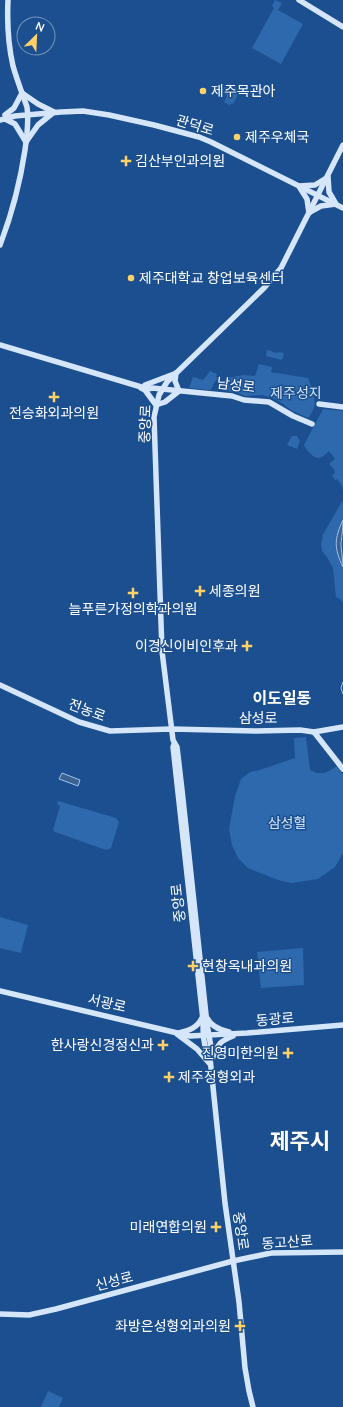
<svg xmlns="http://www.w3.org/2000/svg" width="343" height="1407" font-family="Lato,'Noto Sans KR',sans-serif">
<rect width="100%" height="100%" fill="#1b4f8f"/>
<g fill="#2e69ad">
<polygon points="275,0 282,3 278,10 303,24 281,64 252,48 274,8 272,6"/>
<polygon points="229,83 234,85 239,92 234,103 229,105 224,102 227,96 221,91"/>
<polygon points="267,350 272,351 272,352 278,353 278,352 284,353 282,360 266,356"/>
<path d="M259,364L272,367L271,372L308,378C313,392 320,405 308,418L291,410L283,404L273,398L262,395L245,396L236,392L226,391L227,378L244,375L255,376Z"/>
<polygon points="210,371 217,374 216,377 218,378 214,383 211,390 189,388 193,377 203,380"/>
<path d="M323,409L343,411V490L341,484L337,479L335,480L332,475L335,473L334,469L329,464L335,459L329,451C327,453 323,457 320,458C314,459 306,450 304,445Z"/>
<polygon points="292,436 297,436 300,441 297,449 287,445"/>
<polygon points="343,500 343,520 336,538 336,543 337,552 343,567 343,603 341,600 336,597 333,568 327,557 322,551 321,544 323,537 322,536"/>
<path d="M306,737L310,770C322,776 326,773 337,766L343,775V853L335,867L318,879L291,883L278,880L248,868L238,858L232,845L229,829L235,796L241,779L250,772L260,770L295,758L294,738Z"/>
<polygon points="58,801 116,818 119,822 111,848 106,850 55,832 53,830 60,806 57,804"/>
<polygon points="0,917 28,925 21,953 0,948"/>
<polygon points="303,948 304,985 261,988 257,952"/>
<polygon points="48,1391 63,1398 59,1407 41,1407"/>
</g>
<g fill="#3c6290" stroke="#9cc4f0">
<path d="M343,520C343,528 342,536 341,543C341,551 343,559 343,567C334,548 334,539 343,520Z"/>
<polygon points="62,773 80,780 78,786 59,779"/>
</g>
<g fill="none" stroke-linecap="round" stroke-linejoin="round">
<polyline stroke="#9cc4f0" stroke-width="1" points="343,682 341,688 343,694"/>
<g stroke="#d6e6fa" stroke-width="5.5">
<polyline points="299,0 343,27"/>
<polyline points="22,93 38,104 52,111"/>
<polyline points="5,115 14,108 22,93"/>
<polyline points="5,119 15,124 26,142"/>
<polyline points="0,120 15,116 61,112 83,111 109,115 154,125 199,137 211,142 343,208"/>
<polyline points="26,142 38,125 54,112"/>
<polyline points="299,186 315,185 328,177 329,192 336,204 321,206 310,212"/>
<polyline points="300,188 307,199 309,213"/>
<path d="M0,245C12,214 20,183 25,150C27,136 29,121 27,107C22,93 17,80 13,66C8,44 7,22 8,0"/>
<polyline points="0,345 148,389 152,388 232,396 244,400 269,402 293,416 312,424"/>
<polyline points="145,385 174,374"/>
<polyline points="141,388 145,390 156,405 165,402 179,391 175,381 176,373"/>
<polyline points="319,404 343,407"/>
<polyline points="0,685 79,722 110,731 171,729 256,731 300,730 314,732 343,727"/>
<polyline points="314,732 343,769"/>
<path d="M174,744L173,747L203,1020C203,1033 203,1047 210,1058"/>
<polyline points="0,991 190,1036 247,1033 343,1025"/>
<path d="M207,1018C211,1026 220,1030 229,1032"/>
<path d="M179,1033C190,1030 197,1028 202,1018"/>
<polyline points="177,1034 197,1049 210,1064"/>
<path d="M213,1057C218,1044 220,1041 233,1036"/>
<polyline points="0,1314 29,1315 56,1309 233,1261 271,1253 343,1252"/>
<polyline points="253,1407 249,1391 245,1368 239,1302 225,1203 210,1058 212,1053 207,1024 182,790 177,747 173,740 162,651 154,417 159,395 167,382 264,288 281,268 343,145"/>
</g>
</g>
<g fill="#ffd166" stroke="#1b4f8f" stroke-width="1.5">
<circle cx="203" cy="91" r="4"/>
<circle cx="237" cy="137" r="4"/>
<path d="M124 155h4v4h4v4h-4v4h-4v-4h-4v-4h4z"/>
<circle cx="131" cy="278" r="4"/>
<path d="M52 391h4v4h4v4h-4v4h-4v-4h-4v-4h4z"/>
<path d="M198 585h4v4h4v4h-4v4h-4v-4h-4v-4h4z"/>
<path d="M131 587h4v4h4v4h-4v4h-4v-4h-4v-4h4z"/>
<path d="M245 640h4v4h4v4h-4v4h-4v-4h-4v-4h4z"/>
<path d="M191 960h4v4h4v4h-4v4h-4v-4h-4v-4h4z"/>
<path d="M161 1039h4v4h4v4h-4v4h-4v-4h-4v-4h4z"/>
<path d="M286 1047h4v4h4v4h-4v4h-4v-4h-4v-4h4z"/>
<path d="M167 1071h4v4h4v4h-4v4h-4v-4h-4v-4h4z"/>
<path d="M214 1221h4v4h4v4h-4v4h-4v-4h-4v-4h4z"/>
<path d="M238 1320h4v4h4v4h-4v4h-4v-4h-4v-4h4z"/>
</g>
<g text-anchor="middle" stroke-width="3" stroke-linejoin="round" paint-order="stroke">
<g font-size="14" fill="#fff" stroke="#1b4f8f" text-anchor="start">
<text x="211" y="96">제주목관아</text>
<text x="245" y="142">제주우체국</text>
<text x="135" y="166">김산부인과의원</text>
<text x="139" y="283">제주대학교 창업보육센터</text>
<text x="54" y="418" text-anchor="middle">전승화외과의원</text>
<text x="209" y="596">세종의원</text>
<text x="133" y="614" text-anchor="middle">늘푸른가정의학과의원</text>
<text x="238" y="651" text-anchor="end">이경신이비인후과</text>
<text x="202" y="971">현창옥내과의원</text>
<text x="154" y="1050" text-anchor="end">한사랑신경정신과</text>
<text x="279" y="1058" text-anchor="end">진영미한의원</text>
<text x="178" y="1082">제주정형외과</text>
<text x="207" y="1232" text-anchor="end">미래연합의원</text>
<text x="231" y="1331" text-anchor="end">좌방은성형외과의원</text>
</g>
<g font-size="14" fill="#fff" stroke="#1b4f8f">
<text transform="translate(195 125) rotate(17)" y="5">관덕로</text>
<text transform="translate(236 385) rotate(7)" y="5">남성로</text>
<text transform="translate(145 424) rotate(-88)" y="5">중앙로</text>
<text transform="translate(87 710) rotate(20)" y="5">전농로</text>
<text x="258" y="723">삼성로</text>
<text transform="translate(178 903) rotate(-96)" y="5">중앙로</text>
<text transform="translate(107 1003) rotate(13)" y="5">서광로</text>
<text transform="translate(275 1019) rotate(-5)" y="5">동광로</text>
<text transform="translate(241 1231) rotate(82)" y="5">중앙로</text>
<text transform="translate(287 1242) rotate(-4)" y="5">동고산로</text>
<text transform="translate(114 1281) rotate(-15)" y="5">신성로</text>
</g>
<g font-size="14" fill="#cfe3fa" stroke="#1b4f8f">
<text x="296" y="398">제주성지</text>
<text x="287" y="828">삼성혈</text>
</g>
<g font-size="16" font-weight="bold" fill="#fff" stroke="#1b4f8f">
<text x="282" y="704">이도일동</text>
</g>
<g font-size="22" font-weight="bold" fill="#fff" stroke="#1b4f8f">
<text x="300" y="1149">제주시</text>
</g>
</g>
<g transform="translate(36 36) rotate(24)"><circle r="19" fill="#1b4f8f" stroke="#7695bc"/>
<path d="M0-3L7 15L0 10L-7 15Z" fill="#ffd166"/>
<text y="-6" font-size="11" font-weight="bold" text-anchor="middle" fill="#ffffff">N</text>
</g>
</svg>
